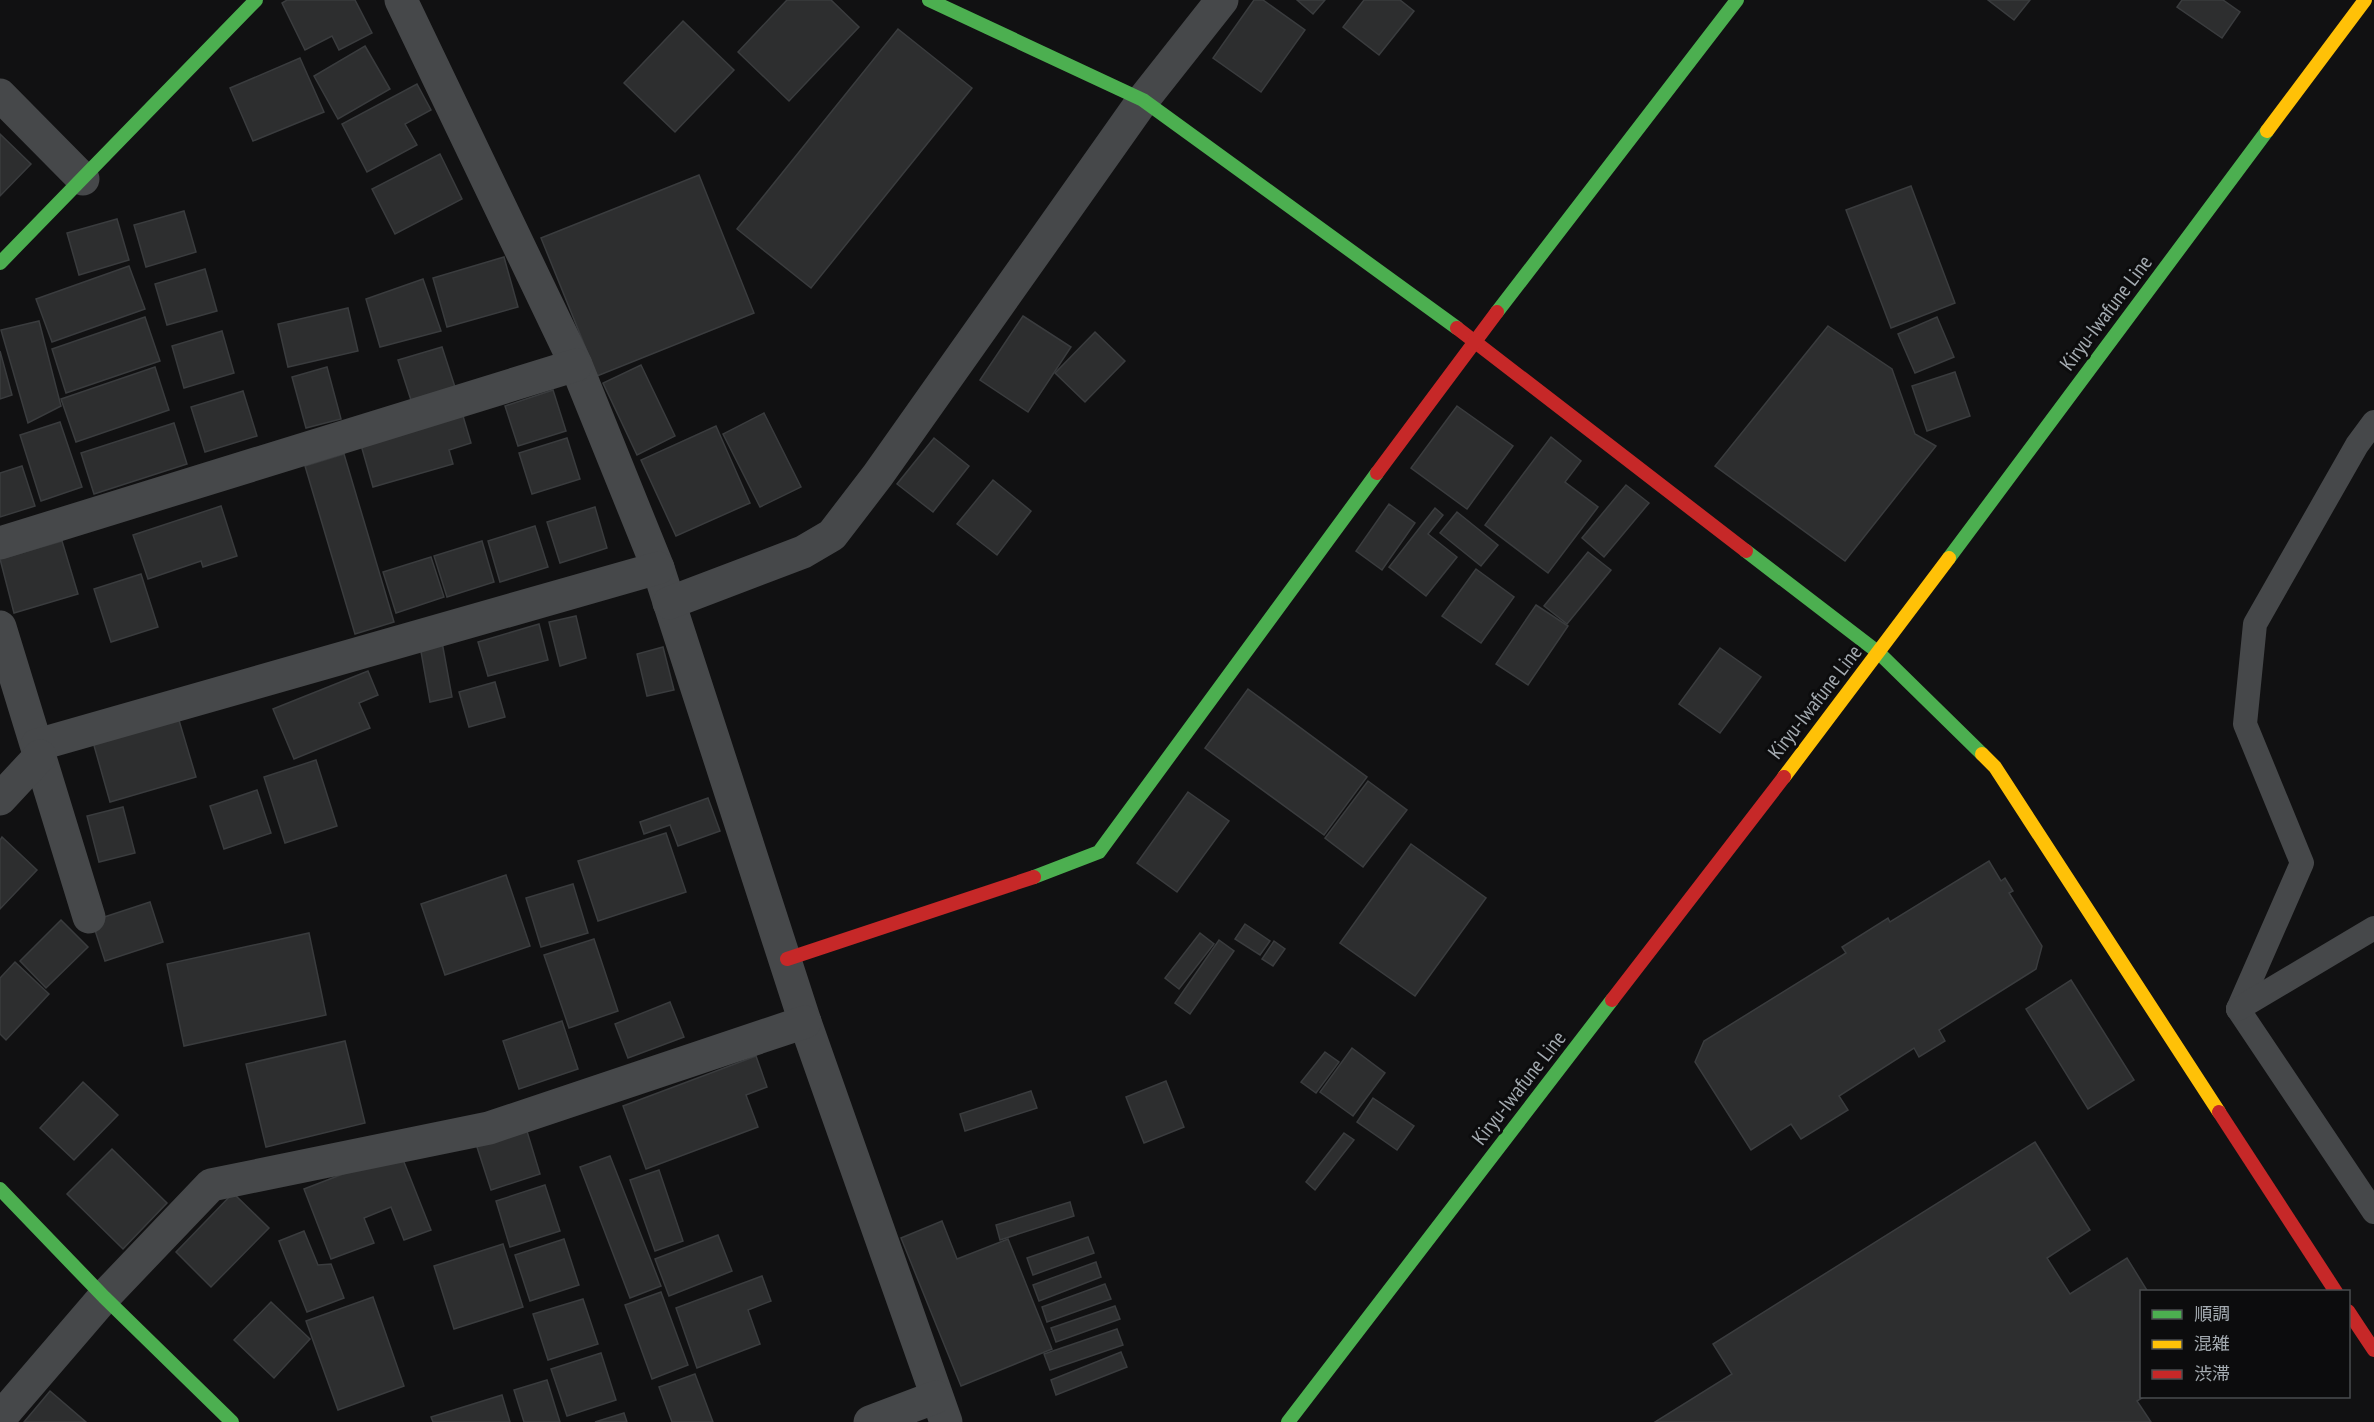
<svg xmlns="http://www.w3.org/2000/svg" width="2374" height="1422" font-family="'PT Sans Narrow','Noto Sans JP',sans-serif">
<rect width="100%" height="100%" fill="#111112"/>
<g fill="#2d2e2f" stroke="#3a3c3e" stroke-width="1.5">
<polygon points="287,0 355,0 372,33 339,50 332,36 305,50 282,3"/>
<polygon points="787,0 831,0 859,27 789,101 738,52"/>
<polygon points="1254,0 1263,0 1305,30 1261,92 1213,58"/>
<polygon points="1297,0 1325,0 1313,14"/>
<polygon points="1364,0 1400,0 1414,11 1379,55 1343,27"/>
<polygon points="1988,0 2030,0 2014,20"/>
<polygon points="2182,0 2223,0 2240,12 2222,38 2177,7"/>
<polygon points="683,21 734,70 675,132 624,83"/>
<polygon points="898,29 972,88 811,288 737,229"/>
<polygon points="365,46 390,89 338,119 314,76"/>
<polygon points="300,58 324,112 253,141 230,88"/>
<polygon points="417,84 431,110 405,124 417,145 367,172 342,124"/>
<polygon points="0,134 31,164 0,196"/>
<polygon points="440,154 462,199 395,234 372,189"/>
<polygon points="699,175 754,313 597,376 541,238"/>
<polygon points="1911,186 1955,303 1891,328 1846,210"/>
<polygon points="184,211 196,252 146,267 134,225"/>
<polygon points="117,219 129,260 79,275 67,233"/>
<polygon points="504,257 518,307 447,327 433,278"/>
<polygon points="129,266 145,309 52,342 36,299"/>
<polygon points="205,269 217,311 167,325 155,284"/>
<polygon points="423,279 441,331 380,347 366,299"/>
<polygon points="348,308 358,351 288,367 278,324"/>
<polygon points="1023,316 1071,347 1028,412 980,380"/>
<polygon points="145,317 160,361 66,393 52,349"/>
<polygon points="1937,317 1954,357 1915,373 1898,334"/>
<polygon points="39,321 61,406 28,423 1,330"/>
<polygon points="1828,326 1892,369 1915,434 1936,446 1845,561 1715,466"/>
<polygon points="222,331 234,373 184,388 172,346"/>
<polygon points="1095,332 1125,361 1085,402 1055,373"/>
<polygon points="442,347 455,387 411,400 398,360"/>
<polygon points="0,351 12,395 0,399"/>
<polygon points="641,365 675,436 637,455 603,383"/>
<polygon points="155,367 169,410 76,442 61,399"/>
<polygon points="327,367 341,419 306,428 292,377"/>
<polygon points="1955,372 1970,416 1927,431 1912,386"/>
<polygon points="553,390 566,431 518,446 505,406"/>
<polygon points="243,391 257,436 205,452 191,407"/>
<polygon points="1457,406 1513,446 1467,509 1411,468"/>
<polygon points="764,413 801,487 760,507 723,434"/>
<polygon points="463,416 471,443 449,450 453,464 373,487 361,445"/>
<polygon points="60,422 82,487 41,501 20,435"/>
<polygon points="174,423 187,464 94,494 81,453"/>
<polygon points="716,426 750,503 676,536 641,460"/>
<polygon points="1551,437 1581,461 1565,482 1598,507 1548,573 1485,525"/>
<polygon points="567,438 580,479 532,494 519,453"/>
<polygon points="934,438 969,466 933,512 897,484"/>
<polygon points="344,454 394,622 355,634 305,466"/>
<polygon points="22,466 35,506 0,517 0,473"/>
<polygon points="993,480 1031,511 997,555 957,524"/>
<polygon points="1626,485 1649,503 1604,557 1582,538"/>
<polygon points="1389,504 1415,523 1382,570 1356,551"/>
<polygon points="221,506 237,556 203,567 201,561 148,579 133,535"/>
<polygon points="595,507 607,548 560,563 547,522"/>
<polygon points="1435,508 1443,515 1428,534 1457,557 1426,596 1389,567"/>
<polygon points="1457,512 1498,545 1481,566 1440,533"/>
<polygon points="535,526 548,567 500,582 488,541"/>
<polygon points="62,541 78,594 14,613 0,559"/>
<polygon points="482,541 494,582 447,597 434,556"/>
<polygon points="1588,552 1611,570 1567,624 1544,606"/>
<polygon points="431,557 444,597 396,613 383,572"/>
<polygon points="1476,569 1514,597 1481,643 1442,616"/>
<polygon points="141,574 158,627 111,642 94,589"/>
<polygon points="1536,605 1568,626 1528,685 1496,664"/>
<polygon points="576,616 586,658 560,666 549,622"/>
<polygon points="539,624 548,660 488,676 478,642"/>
<polygon points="442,642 452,697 430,702 420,646"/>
<polygon points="663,647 674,690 647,696 637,654"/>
<polygon points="1720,648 1761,677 1720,733 1679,704"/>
<polygon points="368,671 378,695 359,703 370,728 294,759 273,709"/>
<polygon points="495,682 505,717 469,727 459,692"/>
<polygon points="1248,689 1367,777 1324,835 1205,748"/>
<polygon points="178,717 196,777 110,802 93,742"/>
<polygon points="316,760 337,826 285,843 264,777"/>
<polygon points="1368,781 1407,810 1363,867 1325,838"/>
<polygon points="257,790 271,833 224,849 210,806"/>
<polygon points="1188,792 1229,821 1177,892 1137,863"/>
<polygon points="708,798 720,831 678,846 670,825 644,834 640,822"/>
<polygon points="123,807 135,853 99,862 87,816"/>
<polygon points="666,833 686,892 598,921 578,861"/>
<polygon points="2,837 37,870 0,909 0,840"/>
<polygon points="1411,844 1486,898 1415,996 1340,943"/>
<polygon points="1989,861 2001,881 2005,878 2013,891 2009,893 2042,946 2036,969 1939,1030 1945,1041 1919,1057 1914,1048 1839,1096 1848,1110 1801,1139 1791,1124 1751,1150 1695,1062 1704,1041 1846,953 1842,947 1888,918 1890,922"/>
<polygon points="506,875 530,946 445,975 421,904"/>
<polygon points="573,884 588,933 541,947 526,898"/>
<polygon points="150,902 163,942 105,961 92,921"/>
<polygon points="61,920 88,947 46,988 20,961"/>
<polygon points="1245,924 1270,941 1260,955 1235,939"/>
<polygon points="309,933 326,1015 184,1046 167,964"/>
<polygon points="1200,933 1214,944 1179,989 1165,978"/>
<polygon points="594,939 618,1011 569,1028 544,955"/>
<polygon points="1219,940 1234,951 1190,1014 1175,1003"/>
<polygon points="1274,941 1285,949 1273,966 1262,959"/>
<polygon points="15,962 49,994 6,1040 0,1034 0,978"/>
<polygon points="2071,980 2134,1080 2088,1109 2026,1009"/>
<polygon points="670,1002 684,1037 628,1058 615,1024"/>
<polygon points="562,1021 578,1069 519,1089 503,1041"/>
<polygon points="345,1041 365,1123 266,1147 246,1064"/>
<polygon points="1352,1048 1385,1073 1353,1116 1320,1092"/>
<polygon points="1325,1052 1339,1062 1316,1093 1301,1082"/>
<polygon points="756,1056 767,1087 746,1095 758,1127 646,1169 623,1106"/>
<polygon points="1166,1081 1184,1127 1144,1143 1126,1097"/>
<polygon points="83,1082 118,1115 74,1160 40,1128"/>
<polygon points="1031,1091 1037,1108 965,1131 960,1114"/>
<polygon points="1373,1098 1414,1126 1397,1150 1357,1122"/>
<polygon points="526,1128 540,1174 491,1190 476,1144"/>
<polygon points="1344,1133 1354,1140 1315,1190 1306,1182"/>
<polygon points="2035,1142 2090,1230 2047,1258 2070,1294 2127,1258 2148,1292 2142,1292 2142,1396 2145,1396 2137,1401 2151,1422 1655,1422 1732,1374 1713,1344"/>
<polygon points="112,1149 167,1203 123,1249 67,1194"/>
<polygon points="400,1152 431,1230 404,1240 391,1207 364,1218 374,1243 331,1259 304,1189"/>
<polygon points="610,1156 661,1286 630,1298 580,1167"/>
<polygon points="659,1170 683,1241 655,1251 630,1180"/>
<polygon points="545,1185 560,1231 510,1247 496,1201"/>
<polygon points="233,1193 269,1228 211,1287 176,1252"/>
<polygon points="1070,1202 1074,1216 1000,1240 996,1225"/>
<polygon points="942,1221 957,1259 1008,1239 1052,1349 961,1386 901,1238"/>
<polygon points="304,1231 318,1265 331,1264 344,1298 307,1312 279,1241"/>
<polygon points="718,1235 732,1271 669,1296 655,1259"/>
<polygon points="1088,1237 1094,1253 1033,1275 1027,1258"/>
<polygon points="564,1239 579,1285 530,1301 515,1255"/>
<polygon points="503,1244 523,1307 454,1329 434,1266"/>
<polygon points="1096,1262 1101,1277 1039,1301 1033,1285"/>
<polygon points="762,1276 771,1301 748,1310 760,1344 697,1368 676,1308"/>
<polygon points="1105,1284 1111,1299 1047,1322 1042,1307"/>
<polygon points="661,1292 688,1365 652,1379 625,1305"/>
<polygon points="373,1297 404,1386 338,1410 306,1321"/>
<polygon points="583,1299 598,1344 548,1360 533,1314"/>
<polygon points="271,1302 310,1339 274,1378 234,1340"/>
<polygon points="1115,1306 1120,1319 1056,1342 1051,1328"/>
<polygon points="1117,1329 1123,1345 1050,1370 1044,1354"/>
<polygon points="1121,1352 1127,1367 1056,1395 1051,1380"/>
<polygon points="601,1353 616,1400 567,1416 551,1369"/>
<polygon points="695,1374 713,1422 672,1422 659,1387"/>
<polygon points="547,1380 560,1422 524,1422 514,1390"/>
<polygon points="50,1391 86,1422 24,1422"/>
<polygon points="502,1395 510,1422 433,1422 431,1417"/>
<polygon points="624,1413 627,1422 595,1422"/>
</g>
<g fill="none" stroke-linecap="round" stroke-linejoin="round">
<g stroke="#46484a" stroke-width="24">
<polyline points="2238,1009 2302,863 2245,724 2255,624 2357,445 2374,422"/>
<polyline points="2238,1009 2374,1212"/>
<polyline points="2238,1009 2374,928"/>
</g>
<g stroke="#46484a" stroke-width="33">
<polyline points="401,0 576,365 658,568 805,1022 946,1422"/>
<polyline points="0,95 83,179"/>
<polyline points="0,543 576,365"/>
<polyline points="669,603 803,552 832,535 878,475 1143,100 1222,0"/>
<polyline points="0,627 89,917"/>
<polyline points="37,745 658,568"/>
<polyline points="0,799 40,756"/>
<polyline points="0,1418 104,1297 211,1185 489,1128 805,1022"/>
<polyline points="870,1422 936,1397"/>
</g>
<g stroke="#4caf50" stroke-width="14">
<polyline points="929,0 1143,100 1457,328"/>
<polyline points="0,263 256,0"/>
<polyline points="1497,312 1737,0"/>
<polyline points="1746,551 1879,653 1982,754"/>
<polyline points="1949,558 2267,131"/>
<polyline points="1034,877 1099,852 1377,473"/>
<polyline points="0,1189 104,1297 232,1422"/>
<polyline points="1288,1422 1612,1000"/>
</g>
<g stroke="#ffc107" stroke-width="14">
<polyline points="2267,131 2365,0"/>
<polyline points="1982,754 1995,767 2219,1112"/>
<polyline points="1784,777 1949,558"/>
</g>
<g stroke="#c62828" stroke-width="14">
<polyline points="1457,328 1746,551"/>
<polyline points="1377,473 1497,312"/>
<polyline points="787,959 1034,877"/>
<polyline points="1612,1000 1784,777"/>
<polyline points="2219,1112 2336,1292"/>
<polyline points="2348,1311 2374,1350"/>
</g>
</g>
<g text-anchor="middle" stroke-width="6" stroke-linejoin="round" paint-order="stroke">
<g font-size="21" fill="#a4abb1" stroke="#0c0c0d">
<text transform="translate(2106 313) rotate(-53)" y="7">Kiryu-Iwafune Line</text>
<text transform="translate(1815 702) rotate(-52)" y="7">Kiryu-Iwafune Line</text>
<text transform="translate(1519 1088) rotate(-52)" y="7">Kiryu-Iwafune Line</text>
</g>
</g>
<rect x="2140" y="1290" width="210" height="108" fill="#0c0c0d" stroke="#494c4f" stroke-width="1.5"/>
<rect x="2152" y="1310" width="30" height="9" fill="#4caf50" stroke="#494c4f" stroke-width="1.5"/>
<text x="2194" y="1320" font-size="18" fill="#a4abb1">順調</text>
<rect x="2152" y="1340" width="30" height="9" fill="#ffc107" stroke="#494c4f" stroke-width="1.5"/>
<text x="2194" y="1350" font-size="18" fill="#a4abb1">混雑</text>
<rect x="2152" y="1370" width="30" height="9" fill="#c62828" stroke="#494c4f" stroke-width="1.5"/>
<text x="2194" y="1380" font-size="18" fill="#a4abb1">渋滞</text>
</svg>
